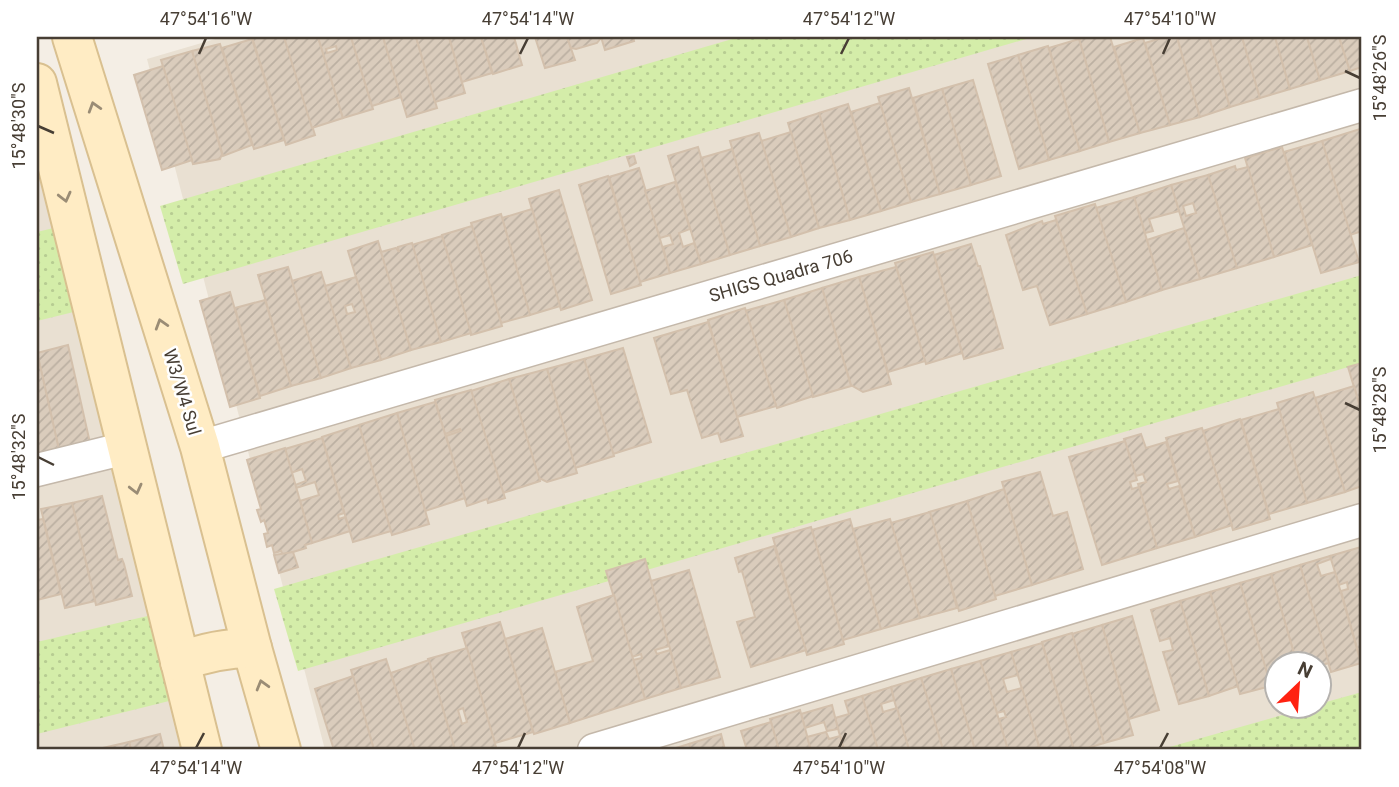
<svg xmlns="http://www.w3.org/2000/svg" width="1399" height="787" font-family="Roboto,sans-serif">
<defs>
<pattern id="grass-dots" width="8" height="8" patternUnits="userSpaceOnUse" patternTransform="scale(1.75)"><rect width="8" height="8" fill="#d4eda9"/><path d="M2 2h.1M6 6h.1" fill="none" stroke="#b7cc92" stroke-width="1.8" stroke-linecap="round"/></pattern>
<pattern id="building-hatch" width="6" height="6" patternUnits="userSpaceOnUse" patternTransform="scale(1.75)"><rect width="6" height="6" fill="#daccbc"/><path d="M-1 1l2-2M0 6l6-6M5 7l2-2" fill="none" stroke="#bcb0a2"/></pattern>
</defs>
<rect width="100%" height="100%" fill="#f4eee5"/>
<g fill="#e9e0d2" fill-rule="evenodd">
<path d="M222,37H1362V750H325L147,59ZM1276,664H1318V706H1276Z"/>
<polygon points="37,71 199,750 37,750"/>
</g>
<g fill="url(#grass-dots)">
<polygon points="739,37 1033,37 183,284 160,206"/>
<polygon points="74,223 94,307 37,321 37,232"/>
<polygon points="1362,275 1362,363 298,671 274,589"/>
<polygon points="156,614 177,699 37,734 37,642"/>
<polygon points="1362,692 1362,750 1159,750 1311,707 1318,706 1319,704"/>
</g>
<g fill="url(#building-hatch)" stroke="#d3c0ac" stroke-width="2" fill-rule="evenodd">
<polygon points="252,37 284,37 315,135 286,145"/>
<polygon points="284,37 318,37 343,118 312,128"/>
<path d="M318,37H351L373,109L343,118ZM336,46L337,50L327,53L326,49Z"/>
<polygon points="351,37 383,37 401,97 372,106"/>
<polygon points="383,37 416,37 437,108 407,117"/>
<polygon points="416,37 449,37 465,93 435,102"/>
<polygon points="449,37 481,37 492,73 462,82"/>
<polygon points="481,37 514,37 522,65 493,74"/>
<polygon points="535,37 567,37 575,60 545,68"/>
<polygon points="567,37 601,37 601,38 597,43 576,49 571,48"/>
<polygon points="601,37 633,37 634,41 605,50"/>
<polygon points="1086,37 1110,37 1140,133 1109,142 1079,39"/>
<polygon points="1165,37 1177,37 1200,117 1170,125 1145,43"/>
<polygon points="1177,37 1209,37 1230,107 1200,117"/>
<polygon points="1209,37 1242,37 1260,98 1230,107"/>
<polygon points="1242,37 1275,37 1290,89 1260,98"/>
<polygon points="1275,37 1307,37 1320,80 1290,89"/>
<polygon points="1307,37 1339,37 1350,71 1320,80"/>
<polygon points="1339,37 1362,37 1362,67 1350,71"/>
<polygon points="1143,38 1170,125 1140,133 1114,47"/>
<polygon points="252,39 284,140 254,149 222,48"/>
<polygon points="1079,39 1109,142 1080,151 1049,48"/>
<polygon points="220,44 252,145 223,156 192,51"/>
<polygon points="1048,46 1080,151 1049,160 1018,55"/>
<polygon points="192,51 222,154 220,159 193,164 161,60"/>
<polygon points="1018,55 1049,160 1019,169 988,64"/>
<polygon points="163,66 192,160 162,170 134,75"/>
<polygon points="973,80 1001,176 971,185 942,89"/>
<polygon points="909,88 940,194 911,202 878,97"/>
<polygon points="942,89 971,185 940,194 913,98"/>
<polygon points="880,103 911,202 881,211 851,112"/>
<polygon points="848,104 881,211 850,220 819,113"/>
<polygon points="819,113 850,220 819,228 788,123"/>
<polygon points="1360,129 1362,137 1362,231 1350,235 1322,141"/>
<polygon points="791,132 819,228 791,237 761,141"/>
<polygon points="759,133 791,237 760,246 730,141"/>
<polygon points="1322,141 1359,262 1321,273 1284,152"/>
<polygon points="698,147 730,255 701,264 668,156"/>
<polygon points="1282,147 1312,245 1274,257 1245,158"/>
<polygon points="732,149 760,246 730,255 701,158"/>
<polygon points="634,156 636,163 630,166 627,157"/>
<polygon points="1235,166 1236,170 1248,167 1274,257 1237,268 1208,175"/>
<polygon points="639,168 670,273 640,282 609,177"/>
<path d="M1208,175L1237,268L1200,279L1171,185ZM1193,203L1196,213L1186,216L1183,206Z"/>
<polygon points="608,176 641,285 611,294 579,185"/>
<polygon points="675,182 690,229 679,233 683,247 694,243 701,264 670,273 663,247 673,244 670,235 660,238 645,191"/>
<polygon points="1171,185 1179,211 1149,219 1153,231 1145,233 1134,197"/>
<polygon points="559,190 592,300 561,310 529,199"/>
<polygon points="1134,197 1162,290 1126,302 1096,208"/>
<polygon points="1095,204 1126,302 1087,314 1055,216"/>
<polygon points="532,209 560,306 530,315 502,218"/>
<polygon points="501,214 530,315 501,323 471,223"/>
<polygon points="1056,220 1087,314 1050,325 1037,286 1023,290 1006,235 1042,221 1043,224"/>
<polygon points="472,226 502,326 471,335 442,235"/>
<polygon points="1184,228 1200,279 1162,290 1147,240"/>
<polygon points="442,236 471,333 441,342 412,245"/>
<polygon points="378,241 411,350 381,360 348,251"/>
<polygon points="412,243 441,342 411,350 381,252 396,248 399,252 398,247"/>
<polygon points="971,244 978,266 980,266 1003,348 964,359 934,255"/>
<polygon points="933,252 962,353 926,364 895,263"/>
<polygon points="288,267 321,378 291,386 258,275"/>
<polygon points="896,267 925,361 888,372 859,277"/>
<polygon points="321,272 351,368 321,378 292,281"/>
<path d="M356,277L381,360L351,368L325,286ZM352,304L355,312L347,314L345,306Z"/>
<polygon points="859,277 891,384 863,392 851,385 822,288"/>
<polygon points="822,288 851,386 813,397 784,300"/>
<polygon points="230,292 260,398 230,407 200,301"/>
<polygon points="265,300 291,386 260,396 235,308"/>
<polygon points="784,300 813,396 777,408 745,311"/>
<polygon points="745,308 776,406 737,417 708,320"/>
<polygon points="708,322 743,436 721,442 718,433 702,438 687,390 671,394 654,338"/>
<polygon points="68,345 90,443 59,450 37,353"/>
<polygon points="623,348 651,442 613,454 584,359"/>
<polygon points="37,352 59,450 37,455"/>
<polygon points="584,359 614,456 575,468 547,369"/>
<polygon points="1362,363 1362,414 1348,367"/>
<polygon points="547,369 577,473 547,482 539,478 509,379"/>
<polygon points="509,379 540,481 503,493 471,391"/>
<polygon points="1354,386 1362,414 1362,486 1345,492 1315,398"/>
<polygon points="471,390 505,498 488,503 487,499 467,506 446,436 461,431 460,429 445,434 435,400"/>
<polygon points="1313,392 1345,492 1307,503 1277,403"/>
<polygon points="435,402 465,498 425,511 397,413"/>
<polygon points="1279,409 1307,503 1269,514 1241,420"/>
<polygon points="397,413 429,524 392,535 359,425"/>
<polygon points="1240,419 1270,519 1233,530 1203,431"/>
<polygon points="359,425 391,531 353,542 322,437"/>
<polygon points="1202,428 1232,525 1195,537 1166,438"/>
<polygon points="1141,434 1146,448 1166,442 1178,481 1167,484 1169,489 1179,486 1195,537 1157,548 1138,484 1146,482 1143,474 1136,476 1124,439"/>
<polygon points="322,438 344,513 338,515 339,519 345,517 350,531 312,543 300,501 319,495 315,482 296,488 295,485 306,481 302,469 291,473 285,449"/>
<polygon points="1125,441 1137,480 1130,482 1132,489 1139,487 1157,548 1102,565 1069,457"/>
<polygon points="285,448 312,543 305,545 306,548 283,555 281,551 274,553 272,545 267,547 264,534 268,533 264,520 261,522 257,510 261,509 247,460"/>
<polygon points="1040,472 1053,516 1067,512 1083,569 1032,585 1002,482"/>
<polygon points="1004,489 1032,585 995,596 967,501"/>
<polygon points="102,496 118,560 122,559 124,564 132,596 96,605 72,503"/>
<polygon points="967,501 996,599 959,611 929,512"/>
<polygon points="72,503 95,601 65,608 41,509"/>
<polygon points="930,512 957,608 920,618 891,523"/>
<polygon points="43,519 61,594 37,600 37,520"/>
<polygon points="850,519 881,629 843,640 812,530"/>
<polygon points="890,519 920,618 881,629 853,529"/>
<polygon points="811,527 844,644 807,655 773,538"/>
<polygon points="774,546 806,650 751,667 737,622 755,617 742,571 739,572 735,558"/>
<polygon points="1361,547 1362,552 1362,666 1341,591 1348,589 1347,582 1339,585 1330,556"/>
<polygon points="293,552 298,567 279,573 274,555"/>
<polygon points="1330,556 1331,559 1317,564 1321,576 1335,572 1361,663 1331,672 1300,565"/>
<polygon points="645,559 669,646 655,650 657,654 670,650 681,688 645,699 633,660 642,658 641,654 632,657 606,571"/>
<polygon points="1300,565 1329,663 1318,666 1297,664 1271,574"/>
<polygon points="689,570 720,677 681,688 651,581"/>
<polygon points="1271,574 1297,664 1276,664 1276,689 1272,690 1240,583"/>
<polygon points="1240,583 1271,686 1240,694 1210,592"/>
<polygon points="1210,592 1238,686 1209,696 1180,601"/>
<polygon points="614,595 645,699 570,723 555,672 593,661 577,607"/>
<polygon points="1180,601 1209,696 1179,704 1163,652 1173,650 1170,638 1160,641 1151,610"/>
<polygon points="1132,616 1159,710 1129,719 1102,625"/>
<polygon points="500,622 533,732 495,743 462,633"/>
<polygon points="1102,625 1133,735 1104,743 1072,634"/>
<polygon points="542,628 570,723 534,734 505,639"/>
<polygon points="1072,633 1104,743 1081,750 1074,750 1042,642"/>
<polygon points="1042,643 1047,660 1074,750 1040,750 1011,652"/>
<path d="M467,648L496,747L484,750H455L428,659ZM463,708L467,722L462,724L458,710Z"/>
<polygon points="1011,652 1018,675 1003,679 1007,692 1022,688 1039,747 1026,750 1008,750 999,719 1006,717 1004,711 997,713 980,661"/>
<polygon points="386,659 407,724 415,750 374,750 351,670"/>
<polygon points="429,660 444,713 455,750 415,750 391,673"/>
<polygon points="980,661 987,680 1008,750 975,750 951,669"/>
<polygon points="951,669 957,689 975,750 943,750 921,678"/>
<polygon points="353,676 355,683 374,750 334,750 315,689"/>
<polygon points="921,678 934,719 943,750 909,750 894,700 891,687"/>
<polygon points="891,687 894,700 881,704 883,712 897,708 909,750 878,750 862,696"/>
<polygon points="862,696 878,750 844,750 835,718 849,714 845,701"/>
<polygon points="832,705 838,729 827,731 824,722 805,728 801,714"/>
<polygon points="800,710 811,750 779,750 770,719"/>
<polygon points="771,722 779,750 747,750 741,731"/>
<polygon points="826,732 829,739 840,736 844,750 811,750 807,737"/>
<polygon points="160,734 164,750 131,750 129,742"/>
<polygon points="721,734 725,750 691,750 689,744"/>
<polygon points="129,742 131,750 98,750 98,749"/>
<polygon points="689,744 691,750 669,750"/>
</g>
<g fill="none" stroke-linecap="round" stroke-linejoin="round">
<g stroke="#c4b8aa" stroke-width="35">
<g id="street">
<polyline points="200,447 1362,105"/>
<polyline points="37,470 126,448"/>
<polyline points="594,750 1362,520"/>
</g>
</g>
<g stroke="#d9c090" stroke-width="42">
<g id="secondary">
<polyline points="72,37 200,447 252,648 281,750"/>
<polyline points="37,83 202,750"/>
<path d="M180,662C205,652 226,648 252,648"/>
</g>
</g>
<use href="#street" stroke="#fff" stroke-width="32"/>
<use href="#secondary" stroke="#ffecc4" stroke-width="38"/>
</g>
<defs><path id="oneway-chevron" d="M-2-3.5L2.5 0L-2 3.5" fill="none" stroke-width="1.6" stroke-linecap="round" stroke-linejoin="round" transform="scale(1.75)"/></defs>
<g stroke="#9a8c75">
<use href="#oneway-chevron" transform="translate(94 107) rotate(-107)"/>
<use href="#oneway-chevron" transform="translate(65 197) rotate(76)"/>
<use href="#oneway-chevron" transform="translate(161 324) rotate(-107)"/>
<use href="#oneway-chevron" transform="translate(136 489) rotate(76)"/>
<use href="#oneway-chevron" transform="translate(262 685) rotate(-106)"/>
</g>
<path fill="none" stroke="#473e34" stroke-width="2.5" d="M199,54L206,38M520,54L528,38M841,54L849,38M1163,54L1170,38M1345,71L1360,78M38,126L54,133M1345,403L1360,410M38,457L54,465M196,748L204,733M518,748L525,733M839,748L846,733M1160,748L1168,733"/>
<g text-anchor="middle" stroke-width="5" stroke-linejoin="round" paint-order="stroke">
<g font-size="18" fill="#473e34" stroke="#fff">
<text transform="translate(781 276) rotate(-16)" y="6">SHIGS Quadra 706</text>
<text transform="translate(182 392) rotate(73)" y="6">W3/W4 Sul</text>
</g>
</g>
<rect width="1399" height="787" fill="none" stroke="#ffffff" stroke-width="77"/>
<g transform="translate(1298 685) rotate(25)"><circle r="33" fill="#ffffff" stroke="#b5b2ae" stroke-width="2"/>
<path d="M0-5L12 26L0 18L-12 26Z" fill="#ff2211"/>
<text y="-10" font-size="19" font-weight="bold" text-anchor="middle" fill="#473e34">N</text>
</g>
<rect x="38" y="38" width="1322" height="710" fill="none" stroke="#473e34" stroke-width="2.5"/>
<g font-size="18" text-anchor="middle" fill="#473e34">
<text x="206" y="25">47°54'16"W</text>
<text x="528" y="25">47°54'14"W</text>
<text x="849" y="25">47°54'12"W</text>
<text x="1170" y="25">47°54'10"W</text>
<text transform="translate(1380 78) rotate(-90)" y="6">15°48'26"S</text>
<text transform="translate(19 126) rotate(-90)" y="6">15°48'30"S</text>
<text transform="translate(1380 410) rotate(-90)" y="6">15°48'28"S</text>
<text transform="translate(19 457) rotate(-90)" y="6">15°48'32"S</text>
<text x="196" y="774">47°54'14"W</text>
<text x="518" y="774">47°54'12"W</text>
<text x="839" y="774">47°54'10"W</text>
<text x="1160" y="774">47°54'08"W</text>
</g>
</svg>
